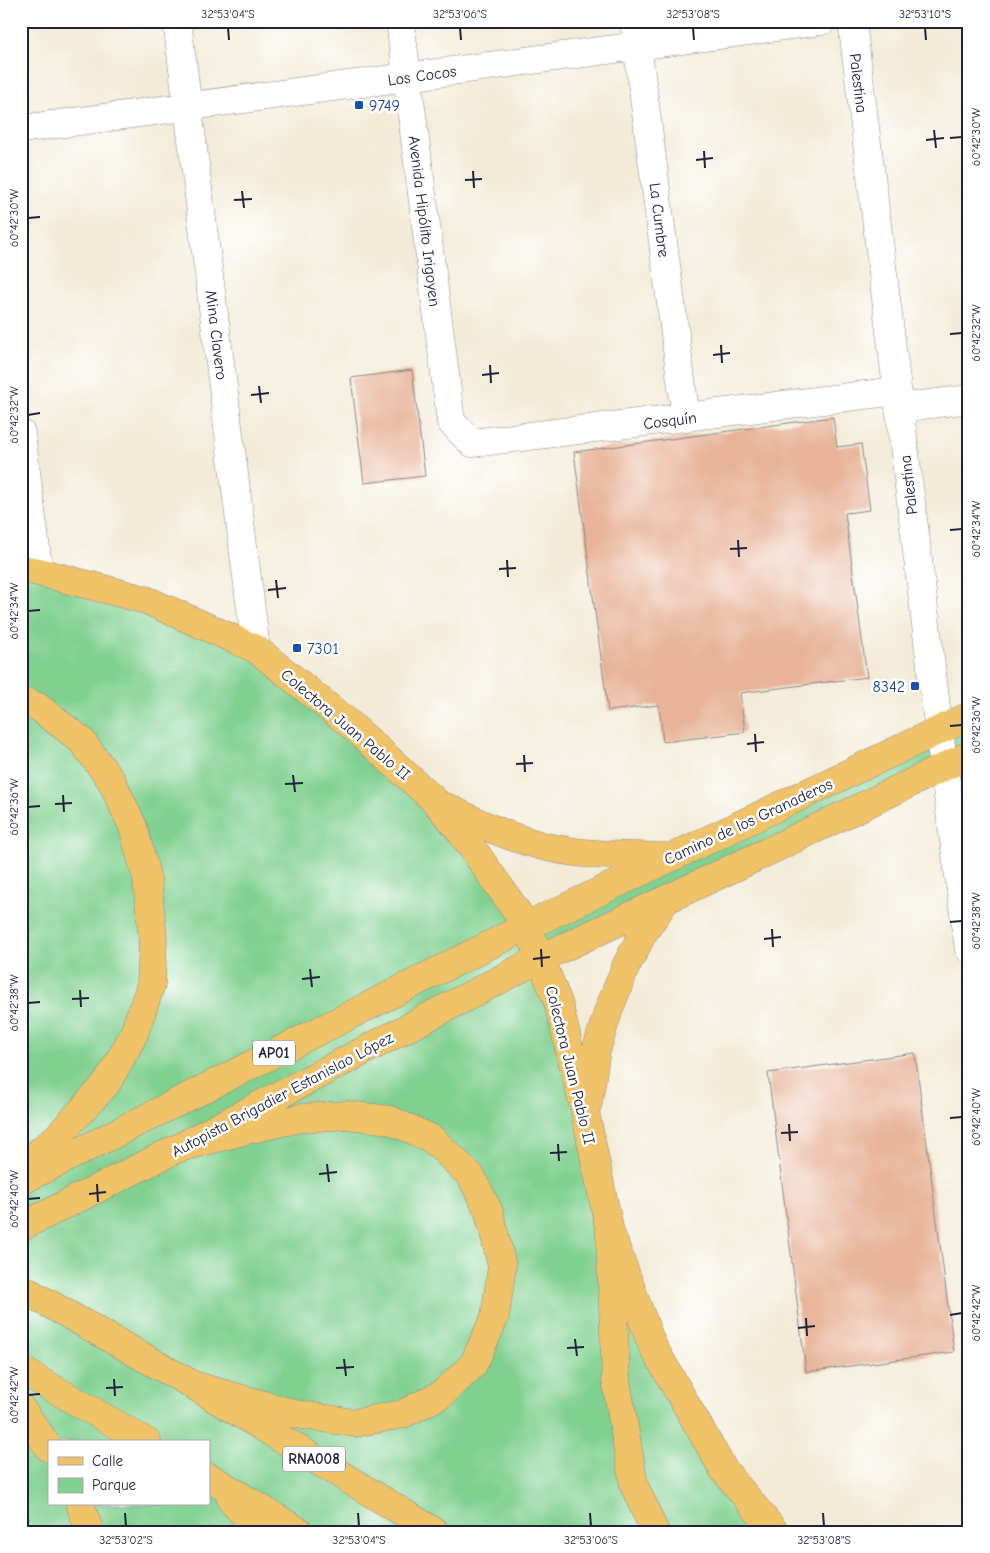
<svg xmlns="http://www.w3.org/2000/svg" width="990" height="1553" font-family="'Comic Neue',sans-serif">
<rect width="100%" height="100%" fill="#fff"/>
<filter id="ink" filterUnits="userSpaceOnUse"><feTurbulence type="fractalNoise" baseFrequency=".02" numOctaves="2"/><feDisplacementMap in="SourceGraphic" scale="10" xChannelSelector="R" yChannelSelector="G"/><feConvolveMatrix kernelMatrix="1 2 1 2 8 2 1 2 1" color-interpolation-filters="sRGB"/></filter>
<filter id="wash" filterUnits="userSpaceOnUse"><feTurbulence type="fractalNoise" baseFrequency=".0096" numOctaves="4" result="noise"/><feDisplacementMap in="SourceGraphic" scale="20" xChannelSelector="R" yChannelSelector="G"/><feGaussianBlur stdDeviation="1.12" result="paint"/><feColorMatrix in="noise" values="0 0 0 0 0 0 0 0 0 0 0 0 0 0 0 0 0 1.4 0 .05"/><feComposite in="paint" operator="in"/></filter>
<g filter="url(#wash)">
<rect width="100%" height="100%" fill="#f3ebd7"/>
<path fill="#80d090" stroke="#517966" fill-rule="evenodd" d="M21,569L256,649L351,725L527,925L969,716V819L952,828L944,768L541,958L652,1345L775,1532H21ZM49,1442H209V1504H49Z"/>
<g id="blocks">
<g fill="#e8b398">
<polygon points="412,370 425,476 364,483 351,378"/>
<polygon points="833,417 837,447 861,444 870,510 845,513 867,677 740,693 745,732 663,742 659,705 608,711 574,452"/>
<polygon points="915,1053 954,1352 806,1372 768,1073"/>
</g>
</g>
</g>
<g filter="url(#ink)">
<use href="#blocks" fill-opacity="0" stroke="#8a8689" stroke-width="1"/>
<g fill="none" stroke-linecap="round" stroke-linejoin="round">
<g stroke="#8a8689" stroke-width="29">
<g id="minor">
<polyline points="177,21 256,649"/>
<polyline points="400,21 451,422 472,443 897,391"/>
<polyline points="634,21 686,418"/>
<polyline points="852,21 939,731 969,949"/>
<polyline points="21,129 822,21"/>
<polyline points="899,408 969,399"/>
<polyline points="21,433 39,572"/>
</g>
</g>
<g stroke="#8a8689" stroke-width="29">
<g id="major">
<polyline points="21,569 39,572 146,600 256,649 351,725 435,801 458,828 527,926 558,1002 586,1116 610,1232 652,1345 723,1469 775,1532"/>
<path d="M446,807C485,827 530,847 575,852C605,856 636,856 667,857"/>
<polyline points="527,926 969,716"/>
<polyline points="541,958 744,863 969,755"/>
<polyline points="588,1103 596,1051 609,1009 626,966 643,933 666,900"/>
</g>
</g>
<g stroke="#8a8689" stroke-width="29">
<g id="highway">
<polyline points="21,700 38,707 81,740 111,780 133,827 147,879 153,939 151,985 133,1036 107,1083 58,1136 21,1167"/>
<polyline points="176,1149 250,1129 301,1118 347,1115 390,1120 432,1139 471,1176 489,1212 502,1266 495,1317 473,1365 442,1394 403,1414 355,1423 295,1414 193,1385"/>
<polyline points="21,1181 527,926"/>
<polyline points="21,1227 176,1149 541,958"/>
<polyline points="610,1232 616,1380 634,1485 655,1532"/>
<polyline points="21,1288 193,1385 435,1532"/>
<polyline points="21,1370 147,1442"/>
<polyline points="21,1408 49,1448"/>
<polyline points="209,1477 300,1532"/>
<polyline points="231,1500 260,1532"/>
<polyline points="80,1504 90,1532"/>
</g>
</g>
<use href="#minor" stroke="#fff" stroke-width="28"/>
<use href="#major" stroke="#f0c369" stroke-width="28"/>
<use href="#highway" stroke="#f0c369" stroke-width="28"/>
</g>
</g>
<path fill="none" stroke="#22223b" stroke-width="2" d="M228,28L229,40M460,28L461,40M693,28L694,40M925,28L926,40M934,130L936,148M950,138L962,137M926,140L944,138M704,151L705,168M696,160L713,158M473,171L474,188M465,180L482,179M242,191L244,208M234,200L252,199M28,218L40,217M950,334L962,333M721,345L722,363M713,355L730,353M490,365L491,383M482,375L499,373M259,386L261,403M251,395L269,393M28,415L40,413M950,530L962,529M738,540L739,557M730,549L747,548M507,560L508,577M499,569L516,568M276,580L278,598M268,590L286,588M28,611L40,610M950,726L962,725M755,734L756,752M747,744L764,742M524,755L525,772M516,764L533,763M293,775L295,792M285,784L303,783M63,795L64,812M55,804L72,803M28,807L40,806M950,922L962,921M772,929L773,947M764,939L781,937M541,949L542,967M533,959L550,957M310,969L312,987M302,979L320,977M80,990L81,1007M72,999L89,998M28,1003L40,1002M950,1118L962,1117M789,1124L790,1141M781,1133L798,1132M558,1144L559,1161M550,1153L567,1152M327,1164L329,1182M319,1174L337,1172M97,1184L98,1202M89,1194L106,1192M28,1199L40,1198M950,1315L962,1313M806,1318L807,1336M798,1328L815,1326M575,1339L577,1356M567,1348L584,1347M344,1359L346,1376M336,1368L354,1367M114,1379L115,1396M106,1388L123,1387M28,1395L40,1394M125,1513L126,1526M358,1513L359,1526M590,1513L591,1526M823,1513L824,1526"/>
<g fill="#1a4fb4" stroke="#fff" stroke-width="2">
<rect x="354" y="100" width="10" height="10" rx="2.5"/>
<rect x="292" y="643" width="10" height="10" rx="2.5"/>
<rect x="910" y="681" width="10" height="10" rx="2.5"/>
</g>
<g text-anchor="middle" stroke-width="5" stroke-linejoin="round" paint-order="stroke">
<g fill="#fff" stroke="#646476" stroke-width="1">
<rect x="253" y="1040.5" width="42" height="25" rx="4"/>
<rect x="283" y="1446.5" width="62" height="25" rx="4"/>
</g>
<g font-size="15" font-weight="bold" fill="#22223b">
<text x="274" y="1058">AP01</text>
<text x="314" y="1464">RNA008</text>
</g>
<g font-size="16" fill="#22223b" stroke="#fff">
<text transform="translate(422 75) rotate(-8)" y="6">Los Cocos</text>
<text transform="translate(859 83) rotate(83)" y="6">Palestina</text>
<text transform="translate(660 220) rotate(83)" y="6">La Cumbre</text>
<text transform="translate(425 221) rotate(83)" y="6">Avenida Hipólito Irigoyen</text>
<text transform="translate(217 335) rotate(83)" y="6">Mina Clavero</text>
<text transform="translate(670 420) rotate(-7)" y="6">Cosquín</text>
<text transform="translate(908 485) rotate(-97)" y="6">Palestina</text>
<text transform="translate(346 724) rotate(40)" y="6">Colectora Juan Pablo II</text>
<text transform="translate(748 821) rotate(-25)" y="6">Camino de los Granaderos</text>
<text transform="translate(571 1065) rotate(76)" y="6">Colectora Juan Pablo II</text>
<text transform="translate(282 1094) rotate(-28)" y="6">Autopista Brigadier Estanislao López</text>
</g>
<g font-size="16" fill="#164399" stroke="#fff" text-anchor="start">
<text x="369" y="111">9749</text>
<text x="307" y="654">7301</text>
<text x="905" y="692" text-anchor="end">8342</text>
</g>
</g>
<rect width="990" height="1553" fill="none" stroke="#fff" stroke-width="55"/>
<rect x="48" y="1440" width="162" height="65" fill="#ffffff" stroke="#a7a7b1"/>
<rect x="58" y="1457" width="25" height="8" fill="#f0c369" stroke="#a7a7b1"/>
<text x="92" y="1466" font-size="15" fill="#22223b">Calle</text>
<rect x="58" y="1478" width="25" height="15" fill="#80d090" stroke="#a7a7b1"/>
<text x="92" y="1490" font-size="15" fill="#22223b">Parque</text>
<rect x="28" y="28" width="934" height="1498" fill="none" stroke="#22223b" stroke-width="2"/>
<g font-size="12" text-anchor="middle" fill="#22223b">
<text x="228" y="18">32°53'04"S</text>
<text x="460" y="18">32°53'06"S</text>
<text x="693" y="18">32°53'08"S</text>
<text x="925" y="18">32°53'10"S</text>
<text transform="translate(976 137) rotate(-90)" y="4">60°42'30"W</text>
<text transform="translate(14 218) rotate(-90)" y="4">60°42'30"W</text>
<text transform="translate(976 333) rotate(-90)" y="4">60°42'32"W</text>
<text transform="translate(14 415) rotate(-90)" y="4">60°42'32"W</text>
<text transform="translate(976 529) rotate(-90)" y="4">60°42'34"W</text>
<text transform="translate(14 611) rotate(-90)" y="4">60°42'34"W</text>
<text transform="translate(976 725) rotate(-90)" y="4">60°42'36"W</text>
<text transform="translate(14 807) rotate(-90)" y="4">60°42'36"W</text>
<text transform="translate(976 921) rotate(-90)" y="4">60°42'38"W</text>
<text transform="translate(14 1003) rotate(-90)" y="4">60°42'38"W</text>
<text transform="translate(976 1117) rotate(-90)" y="4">60°42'40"W</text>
<text transform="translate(14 1199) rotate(-90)" y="4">60°42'40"W</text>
<text transform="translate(976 1313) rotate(-90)" y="4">60°42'42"W</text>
<text transform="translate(14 1395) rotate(-90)" y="4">60°42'42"W</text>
<text x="126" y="1544">32°53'02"S</text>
<text x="359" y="1544">32°53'04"S</text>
<text x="591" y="1544">32°53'06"S</text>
<text x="824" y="1544">32°53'08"S</text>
</g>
</svg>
